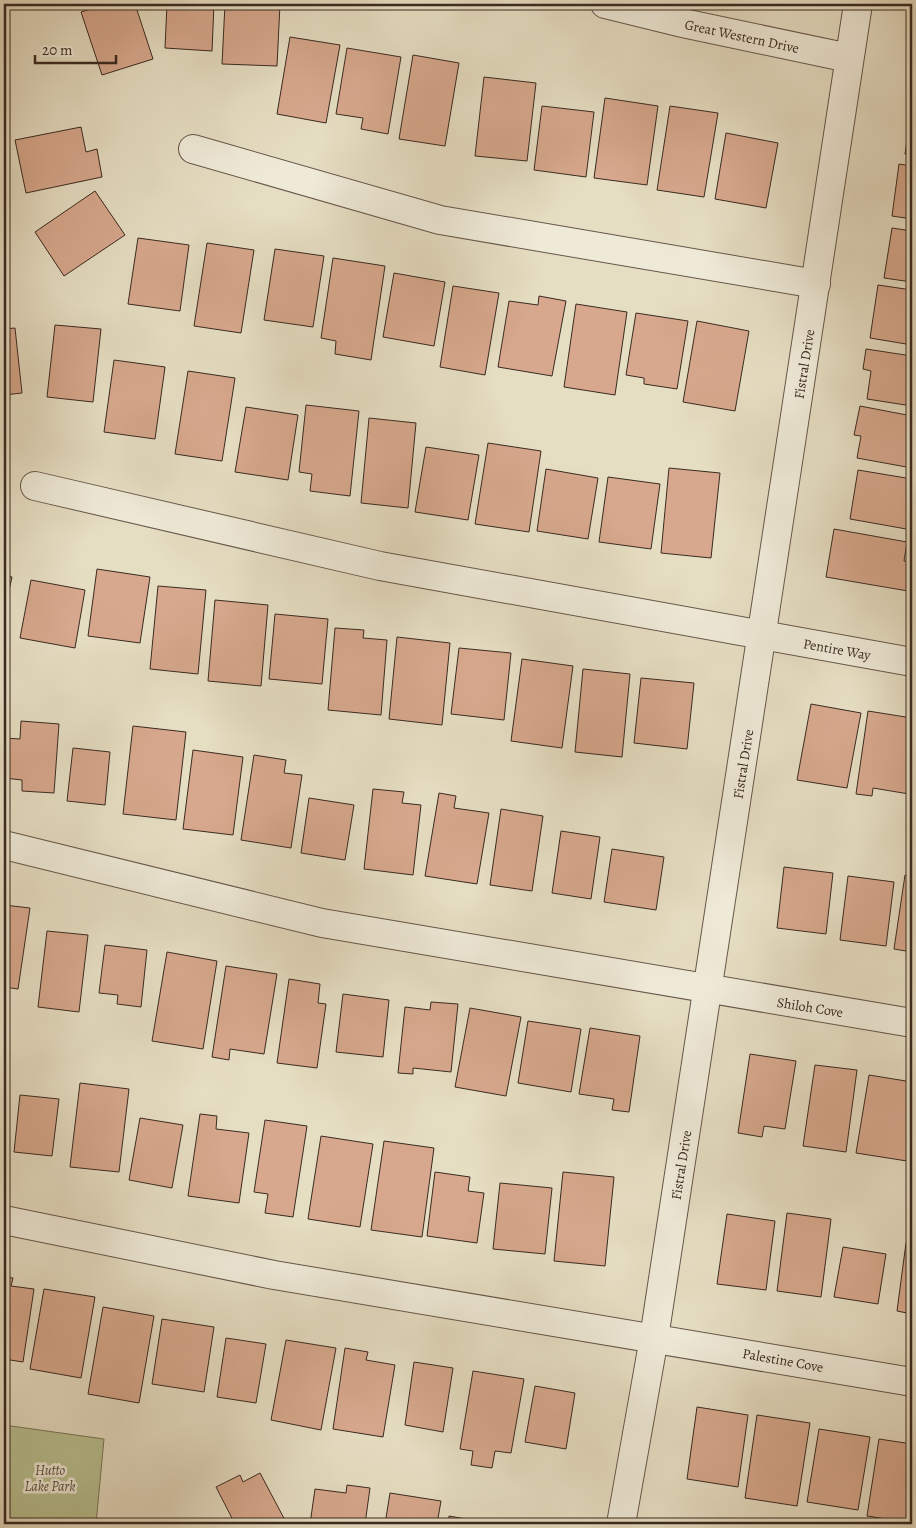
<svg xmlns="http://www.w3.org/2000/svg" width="916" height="1528" font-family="Alegreya,serif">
<rect width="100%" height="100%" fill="#e6dec3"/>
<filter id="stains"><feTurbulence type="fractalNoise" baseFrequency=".004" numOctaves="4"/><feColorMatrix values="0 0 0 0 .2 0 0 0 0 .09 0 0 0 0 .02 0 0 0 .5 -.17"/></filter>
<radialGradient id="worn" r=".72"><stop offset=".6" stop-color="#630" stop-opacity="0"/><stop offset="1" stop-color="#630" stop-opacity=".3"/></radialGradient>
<polygon fill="#b8c091" stroke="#797559" points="4,1425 104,1439 96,1524 4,1524"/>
<g fill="#d7a88d" stroke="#3a2a21">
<polygon points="106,4 135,4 153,59 102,75 81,12"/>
<polygon points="167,4 214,4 212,51 165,48"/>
<polygon points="225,4 280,4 277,66 222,64"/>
<polygon points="290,37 340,45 326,123 277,114"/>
<polygon points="347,48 401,57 388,134 361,129 363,118 336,114"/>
<polygon points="413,55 459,63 445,146 399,139"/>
<polygon points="484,77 536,83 527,161 475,156"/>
<polygon points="605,98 658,106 647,185 594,178"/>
<polygon points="542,106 594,112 586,177 534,170"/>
<polygon points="670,106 718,113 704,197 657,190"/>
<polygon points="911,112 912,112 912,155 905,154"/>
<polygon points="81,127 86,152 97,149 102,177 26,193 15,140"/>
<polygon points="726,133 778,143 766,208 715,199"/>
<polygon points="899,164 912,166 912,219 892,216"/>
<polygon points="95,191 125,235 64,276 35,232"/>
<polygon points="892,228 912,231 912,282 884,278"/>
<polygon points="138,238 189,245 180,311 128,304"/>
<polygon points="207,243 254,250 241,333 194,326"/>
<polygon points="275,249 324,256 313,327 264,320"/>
<polygon points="333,258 385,266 371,360 335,354 336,341 321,338"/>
<polygon points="394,273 445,282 434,346 383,337"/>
<polygon points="878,285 912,290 912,345 870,338"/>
<polygon points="453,286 499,293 485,375 440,367"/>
<polygon points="539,296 566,301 552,376 498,367 509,301 538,305"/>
<polygon points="576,304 627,312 615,395 564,387"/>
<polygon points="636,313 688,321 677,389 644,384 644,378 626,375"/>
<polygon points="697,321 749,331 735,411 683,402"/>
<polygon points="55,325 101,329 93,402 47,397"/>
<polygon points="15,328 22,393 4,395 4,329"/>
<polygon points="866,349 912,356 912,406 867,399 871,371 863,369"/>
<polygon points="114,360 165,367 155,439 104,432"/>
<polygon points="188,371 235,378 222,461 175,454"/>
<polygon points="306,405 359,411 350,496 310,491 312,474 299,472"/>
<polygon points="860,406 912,416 912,468 857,458 861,436 854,435"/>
<polygon points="246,407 298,415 288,480 235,472"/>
<polygon points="369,418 416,423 408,508 361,503"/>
<polygon points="488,443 541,451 529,532 475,524"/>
<polygon points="426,447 479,455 468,520 415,512"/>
<polygon points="669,468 720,473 711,558 661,553"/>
<polygon points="546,469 598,478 588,539 537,531"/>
<polygon points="858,470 912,479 912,530 850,519"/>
<polygon points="608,477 660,484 651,549 599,542"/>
<polygon points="834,529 907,542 904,561 912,563 908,591 826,577"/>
<polygon points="97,569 150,577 140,643 88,636"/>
<polygon points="4,575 12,577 4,612"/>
<polygon points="31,580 85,590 75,648 20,638"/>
<polygon points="158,586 206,590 198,674 150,669"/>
<polygon points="215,600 268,605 261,686 208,681"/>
<polygon points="275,614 328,619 322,684 269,679"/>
<polygon points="335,628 364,630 363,638 387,640 381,715 328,710"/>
<polygon points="397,637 450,643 442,725 389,719"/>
<polygon points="459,648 511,653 504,720 451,714"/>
<polygon points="522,659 573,666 562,748 511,741"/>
<polygon points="583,669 630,674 622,757 575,752"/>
<polygon points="641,678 694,683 687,749 634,743"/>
<polygon points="811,704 861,713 847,788 797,780"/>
<polygon points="868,711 912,718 912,770 909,794 873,788 872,796 856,794"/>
<polygon points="21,721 59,724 54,793 22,791 22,780 4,778 4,738 20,739"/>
<polygon points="133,726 186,732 176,820 123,814"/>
<polygon points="73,748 110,752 105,805 67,801"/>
<polygon points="193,750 243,757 233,835 183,829"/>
<polygon points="254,755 286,760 284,773 302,775 291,848 241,840"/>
<polygon points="373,789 404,792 402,803 421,805 413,875 364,869"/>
<polygon points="439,793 456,796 454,808 489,813 477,884 425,876"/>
<polygon points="309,798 354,805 345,860 301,853"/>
<polygon points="501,809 543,816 532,891 490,885"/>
<polygon points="561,831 600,837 591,899 552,893"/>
<polygon points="612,849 664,857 656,910 604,902"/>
<polygon points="784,867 833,873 826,934 777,928"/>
<polygon points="905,875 912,876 912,952 894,949"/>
<polygon points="848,876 894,882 886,946 840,940"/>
<polygon points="4,905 30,908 18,989 4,987"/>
<polygon points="47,931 88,935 79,1012 38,1007"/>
<polygon points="105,945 147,950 141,1007 117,1004 118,995 99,993"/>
<polygon points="167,952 217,961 203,1049 152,1041"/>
<polygon points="226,966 277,974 264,1054 230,1049 229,1060 212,1057"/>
<polygon points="289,979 320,984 318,1003 326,1004 317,1068 277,1063"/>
<polygon points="343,994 389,1000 383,1057 336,1052"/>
<polygon points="431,1002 458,1004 451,1072 413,1068 413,1074 398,1073 405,1007 430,1010"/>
<polygon points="470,1008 521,1017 506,1096 455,1087"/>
<polygon points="528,1021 581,1029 571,1092 518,1083"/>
<polygon points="590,1028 640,1036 629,1112 612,1110 614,1099 579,1094"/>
<polygon points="750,1054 796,1061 785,1129 764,1126 762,1137 738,1133"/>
<polygon points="815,1065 857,1070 846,1152 803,1146"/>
<polygon points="869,1075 912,1082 912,1128 907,1161 856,1153"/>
<polygon points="80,1083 129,1089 119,1172 70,1167"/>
<polygon points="20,1095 59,1099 52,1156 14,1152"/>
<polygon points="200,1114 217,1116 216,1129 249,1133 239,1203 188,1196"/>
<polygon points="140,1118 183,1125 172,1188 129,1180"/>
<polygon points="265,1120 307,1126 293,1217 265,1213 268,1194 254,1192"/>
<polygon points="321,1136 373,1144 360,1227 308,1219"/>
<polygon points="384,1141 434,1148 422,1237 371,1230"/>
<polygon points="435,1172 470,1177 468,1191 484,1193 477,1243 427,1236"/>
<polygon points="563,1172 614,1177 605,1266 554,1261"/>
<polygon points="500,1183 552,1188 545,1254 493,1249"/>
<polygon points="787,1213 831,1219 821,1297 777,1291"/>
<polygon points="727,1214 775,1221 766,1290 717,1284"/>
<polygon points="906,1243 912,1244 912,1314 897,1311"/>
<polygon points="843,1247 886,1254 878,1304 834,1297"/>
<polygon points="4,1277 13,1278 11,1286 34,1289 23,1362 4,1359"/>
<polygon points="44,1289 95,1297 81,1378 30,1369"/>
<polygon points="103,1307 154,1316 139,1403 88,1394"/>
<polygon points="162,1319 214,1327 204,1392 152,1384"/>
<polygon points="226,1338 266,1344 256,1403 217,1397"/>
<polygon points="286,1340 336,1348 321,1430 271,1420"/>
<polygon points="345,1348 368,1352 366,1360 395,1365 383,1437 333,1429"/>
<polygon points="414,1362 453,1368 443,1432 405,1425"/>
<polygon points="473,1371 524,1379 511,1453 495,1451 492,1468 471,1465 473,1451 460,1449"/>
<polygon points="535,1386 575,1393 566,1449 525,1442"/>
<polygon points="697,1407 748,1415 738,1487 687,1479"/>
<polygon points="757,1415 810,1423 797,1506 745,1498"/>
<polygon points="819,1429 870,1437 858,1510 807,1502"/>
<polygon points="879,1439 912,1444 912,1523 867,1516"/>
<polygon points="260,1473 287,1524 235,1524 216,1487 240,1475 243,1482"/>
<polygon points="347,1485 370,1488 365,1524 310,1524 315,1489 346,1493"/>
<polygon points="390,1493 441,1501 437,1524 385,1524"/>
<polygon points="449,1516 494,1524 448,1524"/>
</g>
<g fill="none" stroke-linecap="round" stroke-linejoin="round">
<g stroke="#65574a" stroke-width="30">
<g id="minor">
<polyline points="605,4 678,22 849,58"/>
<polyline points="193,149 440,220 816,284"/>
<polyline points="35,486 380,566 912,662"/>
<polyline points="4,845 322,923 912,1023"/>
<polyline points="4,1220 274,1275 912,1382"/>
<polyline points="621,1524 654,1338 858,4"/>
</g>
</g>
<use href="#minor" stroke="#efead8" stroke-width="28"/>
</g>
<g text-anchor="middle" stroke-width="5" stroke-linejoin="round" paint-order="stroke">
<g font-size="14" fill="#3a2a21" stroke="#efead8">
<text transform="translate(742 36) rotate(12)" y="5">Great Western Drive</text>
<text transform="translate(804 364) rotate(-81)" y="5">Fistral Drive</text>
<text transform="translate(837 649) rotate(10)" y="5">Pentire Way</text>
<text transform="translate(743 764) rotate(-81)" y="5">Fistral Drive</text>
<text transform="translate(810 1007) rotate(9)" y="5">Shiloh Cove</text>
<text transform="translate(681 1165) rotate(-81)" y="5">Fistral Drive</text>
<text transform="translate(783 1360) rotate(10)" y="5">Palestine Cove</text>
</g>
<g font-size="14" font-style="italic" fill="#5a503d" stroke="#efead8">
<text x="50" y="1475">Hutto<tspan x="50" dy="16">Lake Park</tspan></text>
</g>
</g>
<rect width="916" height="1528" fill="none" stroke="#e6dec3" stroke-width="20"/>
<rect x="5" y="5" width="906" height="1518" fill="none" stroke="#3a2a21" stroke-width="2.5"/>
<rect x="10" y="10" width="896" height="1508" fill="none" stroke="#3a2a21"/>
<path d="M35 55v8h81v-8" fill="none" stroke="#3a2a21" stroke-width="2.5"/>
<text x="42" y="55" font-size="15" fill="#3a2a21" stroke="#efead8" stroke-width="4" paint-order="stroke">20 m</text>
<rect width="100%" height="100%" filter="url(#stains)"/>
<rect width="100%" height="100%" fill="url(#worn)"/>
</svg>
